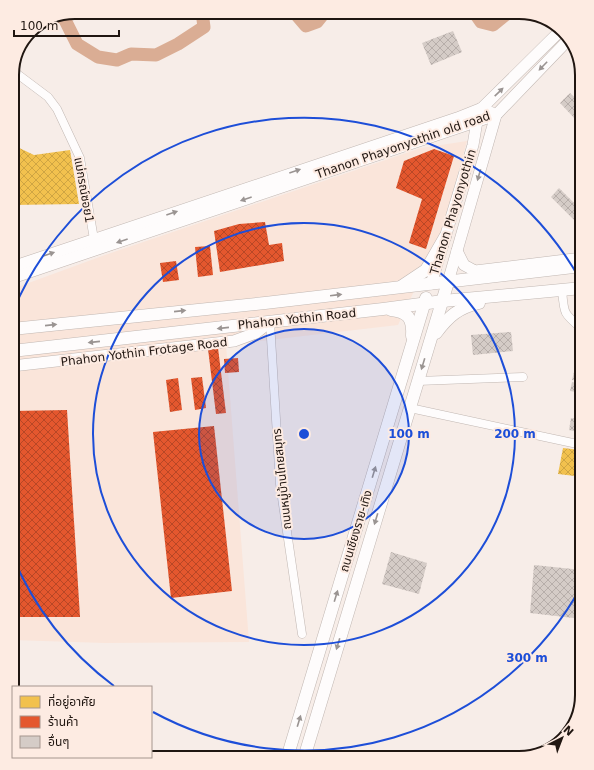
<svg xmlns="http://www.w3.org/2000/svg" width="594" height="770" font-family="'DejaVu Sans','Noto Sans Thai',sans-serif">
<defs>
<pattern id="homes-cross-hatch" width="8" height="8" patternUnits="userSpaceOnUse"><rect width="8" height="8" fill="#f2c14e"/><path d="M0 0l8 8M0 8l8-8" fill="none" stroke="#cfa543"/></pattern>
<pattern id="shops-cross-hatch" width="8" height="8" patternUnits="userSpaceOnUse"><rect width="8" height="8" fill="#e4572e"/><path d="M0 0l8 8M0 8l8-8" fill="none" stroke="#b84726"/></pattern>
<pattern id="building-cross-hatch" width="8" height="8" patternUnits="userSpaceOnUse"><rect width="8" height="8" fill="#d5ccc7"/><path d="M0 0l8 8M0 8l8-8" fill="none" stroke="#b7aeaa"/></pattern>
</defs>
<rect width="100%" height="100%" fill="#f7ede8"/>
<polygon fill="#fae5da" points="467,141 441,234 398,325 226,345 249,642 105,643 12,640 12,289 105,255 421,148"/>
<g fill="url(#homes-cross-hatch)">
<polygon points="13,145 34,155 70,150 79,204 12,205 12,146"/>
<polygon points="563,448 580,450 575,476 558,474"/>
</g>
<g fill="url(#shops-cross-hatch)">
<polygon points="434,149 454,156 426,249 409,243 422,199 396,188 404,161"/>
<polygon points="265,222 269,245 282,243 284,261 220,272 214,231 239,224"/>
<polygon points="210,246 213,275 198,277 195,247"/>
<polygon points="176,261 179,280 163,282 160,263"/>
<polygon points="218,348 226,413 216,414 208,349"/>
<polygon points="238,358 239,372 225,373 224,359"/>
<polygon points="202,377 206,408 195,410 191,378"/>
<polygon points="178,378 182,410 170,412 166,380"/>
<polygon points="67,410 80,617 12,617 12,411"/>
<polygon points="214,426 232,591 171,598 153,432"/>
</g>
<g fill="none" stroke-linecap="round" stroke-linejoin="round">
<g stroke="#daad94" stroke-width="13">
<polyline points="294,12 306,26 317,22 325,12"/>
<polyline points="474,12 481,22 493,25 509,12"/>
<polyline points="61,17 64,18 77,44 98,57 117,60 131,54 156,55 178,44 204,27 202,12"/>
</g>
</g>
<g fill="url(#building-cross-hatch)">
<polygon points="453,31 462,52 431,65 422,43"/>
<polygon points="570,93 582,104 582,126 560,103"/>
<polygon points="559,188 582,211 582,228 551,197"/>
<polygon points="511,332 513,351 473,355 471,335"/>
<polygon points="579,340 582,340 582,361 576,360"/>
<polygon points="576,364 582,365 582,381 572,380"/>
<polygon points="572,382 582,384 582,393 570,391"/>
<polygon points="571,418 582,420 582,433 569,430"/>
<polygon points="391,552 427,563 419,594 382,584"/>
<polygon points="534,565 582,570 582,619 530,613"/>
</g>
<g fill="none" stroke-linecap="round" stroke-linejoin="round">
<g stroke="#c1b7b2" stroke-width="9">
<g id="street">
<polyline points="12,70 48,97 57,109 80,158 95,245"/>
<path d="M562,289C564,314 563,313 582,329"/>
<polyline points="270,322 280,484 302,634"/>
<polyline points="418,381 523,377"/>
<polyline points="410,408 582,445"/>
<polyline points="12,693 13,693"/>
</g>
</g>
<g stroke="#c1b7b2" stroke-width="12">
<g id="secondary">
<polyline points="457,251 464,265 475,271 582,258"/>
<polyline points="12,267 457,118 482,108 496,115"/>
<polyline points="12,278 496,115"/>
<polyline points="448,282 496,115 570,38"/>
<polyline points="431,284 473,145 477,121 482,108 561,30"/>
<polyline points="12,366 234,341 256,333 270,322"/>
</g>
</g>
<g stroke="#c1b7b2" stroke-width="13">
<g id="primary">
<polyline points="402,286 426,270 445,237"/>
<path d="M391,310C408,312 413,318 412,336"/>
<polyline points="12,329 265,303 582,266"/>
<path d="M436,333C449,316 458,308 479,303"/>
<polyline points="12,351 383,309 443,301 582,288"/>
<polyline points="287,758 426,298"/>
<polyline points="304,758 448,282"/>
</g>
</g>
<use href="#street" stroke="#fefcfc" stroke-width="8"/>
<use href="#secondary" stroke="#fefcfc" stroke-width="11"/>
<use href="#primary" stroke="#fefcfc" stroke-width="12"/>
</g>
<defs><path id="oneway-solid" d="M-6-.8H1V-3.2L6.5 0L1 3.2V.8H-6Z"/></defs>
<g fill="#9a9492">
<use href="#oneway-solid" transform="translate(543 66) rotate(134)"/>
<use href="#oneway-solid" transform="translate(499 92) rotate(-44)"/>
<use href="#oneway-solid" transform="translate(295 171) rotate(-19)"/>
<use href="#oneway-solid" transform="translate(479 175) rotate(106)"/>
<use href="#oneway-solid" transform="translate(246 199) rotate(161)"/>
<use href="#oneway-solid" transform="translate(172 213) rotate(-19)"/>
<use href="#oneway-solid" transform="translate(122 241) rotate(161)"/>
<use href="#oneway-solid" transform="translate(49 254) rotate(-19)"/>
<use href="#oneway-solid" transform="translate(336 295) rotate(-7)"/>
<use href="#oneway-solid" transform="translate(180 311) rotate(-6)"/>
<use href="#oneway-solid" transform="translate(51 325) rotate(-6)"/>
<use href="#oneway-solid" transform="translate(223 328) rotate(174)"/>
<use href="#oneway-solid" transform="translate(94 342) rotate(174)"/>
<use href="#oneway-solid" transform="translate(423 364) rotate(107)"/>
<use href="#oneway-solid" transform="translate(374 472) rotate(-73)"/>
<use href="#oneway-solid" transform="translate(376 519) rotate(107)"/>
<use href="#oneway-solid" transform="translate(336 596) rotate(-73)"/>
<use href="#oneway-solid" transform="translate(338 644) rotate(107)"/>
<use href="#oneway-solid" transform="translate(299 721) rotate(-73)"/>
</g>
<circle cx="304" cy="434" r="105" fill="#1d4ed8" fill-opacity=".12"/>
<g fill="none" stroke="#1d4ed8" stroke-width="2">
<circle cx="304" cy="434" r="105"/>
<circle cx="304" cy="434" r="211"/>
<path d="M582 585A316 316 0 0 1 153 712M114 686A316 316 0 0 1 12 555M13 311A316 316 0 0 1 582 283"/>
</g>
<g text-anchor="middle" stroke-width="4" stroke-linejoin="round" paint-order="stroke">
<g font-size="12" fill="#201611" stroke="#fdebe2">
<text transform="translate(403 145) rotate(-19)" y="4">Thanon Phayonyothin old road</text>
<text transform="translate(84 190) rotate(80)" y="4">แม่กรณ์ซอย1</text>
<text transform="translate(453 212) rotate(-73)" y="4">Thanon Phayonyothin</text>
<text transform="translate(297 319) rotate(-6)" y="4">Phahon Yothin Road</text>
<text transform="translate(144 352) rotate(-7)" y="4">Phahon Yothin Frotage Road</text>
<text transform="translate(282 479) rotate(-96)" y="4">ถนนหมู่บ้านไทยสมุทร</text>
<text transform="translate(356 531) rotate(-73)" y="4">ถนนเชียงราย-เทิง</text>
</g>
</g>
<path d="M0 0H594V770H0ZM75 19H519A56 56 0 0 1 575 75V695A56 56 0 0 1 519 751H75A56 56 0 0 1 19 695V75A56 56 0 0 1 75 19Z" fill="#fdebe2" fill-rule="evenodd"/>
<path fill="none" stroke="#201611" stroke-width="2" d="M75 19H519A56 56 0 0 1 575 75V695A56 56 0 0 1 519 751H75A56 56 0 0 1 19 695V75A56 56 0 0 1 75 19Z"/>
<circle cx="304" cy="434" r="6" fill="#1d4ed8" stroke="#fdebe2" stroke-width="2"/>
<g font-size="12" text-anchor="middle" font-weight="bold" fill="#1d4ed8" stroke="#fdebe2" stroke-width="4" stroke-linejoin="round" paint-order="stroke">
<text x="409" y="438">100 m</text>
<text x="515" y="438">200 m</text>
<text x="527" y="662">300 m</text>
</g>
<rect x="12" y="686" width="140" height="72" fill="#fdebe2" stroke="#a5968e"/>
<rect x="20" y="696" width="20" height="12" fill="#f2c14e" stroke="#a5968e"/>
<text x="48" y="706" font-size="12" fill="#201611">ที่อยู่อาศัย</text>
<rect x="20" y="716" width="20" height="12" fill="#e4572e" stroke="#a5968e"/>
<text x="48" y="726" font-size="12" fill="#201611">ร้านค้า</text>
<rect x="20" y="736" width="20" height="12" fill="#d5ccc7" stroke="#a5968e"/>
<text x="48" y="746" font-size="12" fill="#201611">อื่นๆ</text>
<g transform="translate(562 738) rotate(42)" stroke="#fdebe2" stroke-width="3" paint-order="stroke">
<path d="M0-3L7 15L0 10L-7 15Z" fill="#201611"/>
<text y="-6" font-size="11" font-weight="bold" text-anchor="middle" fill="#201611">N</text>
</g>
<path d="M14 30v6h105v-6" fill="none" stroke="#201611" stroke-width="2"/>
<text x="20" y="30" font-size="12" fill="#201611" stroke="#fdebe2" stroke-width="3" paint-order="stroke">100 m</text>
</svg>
